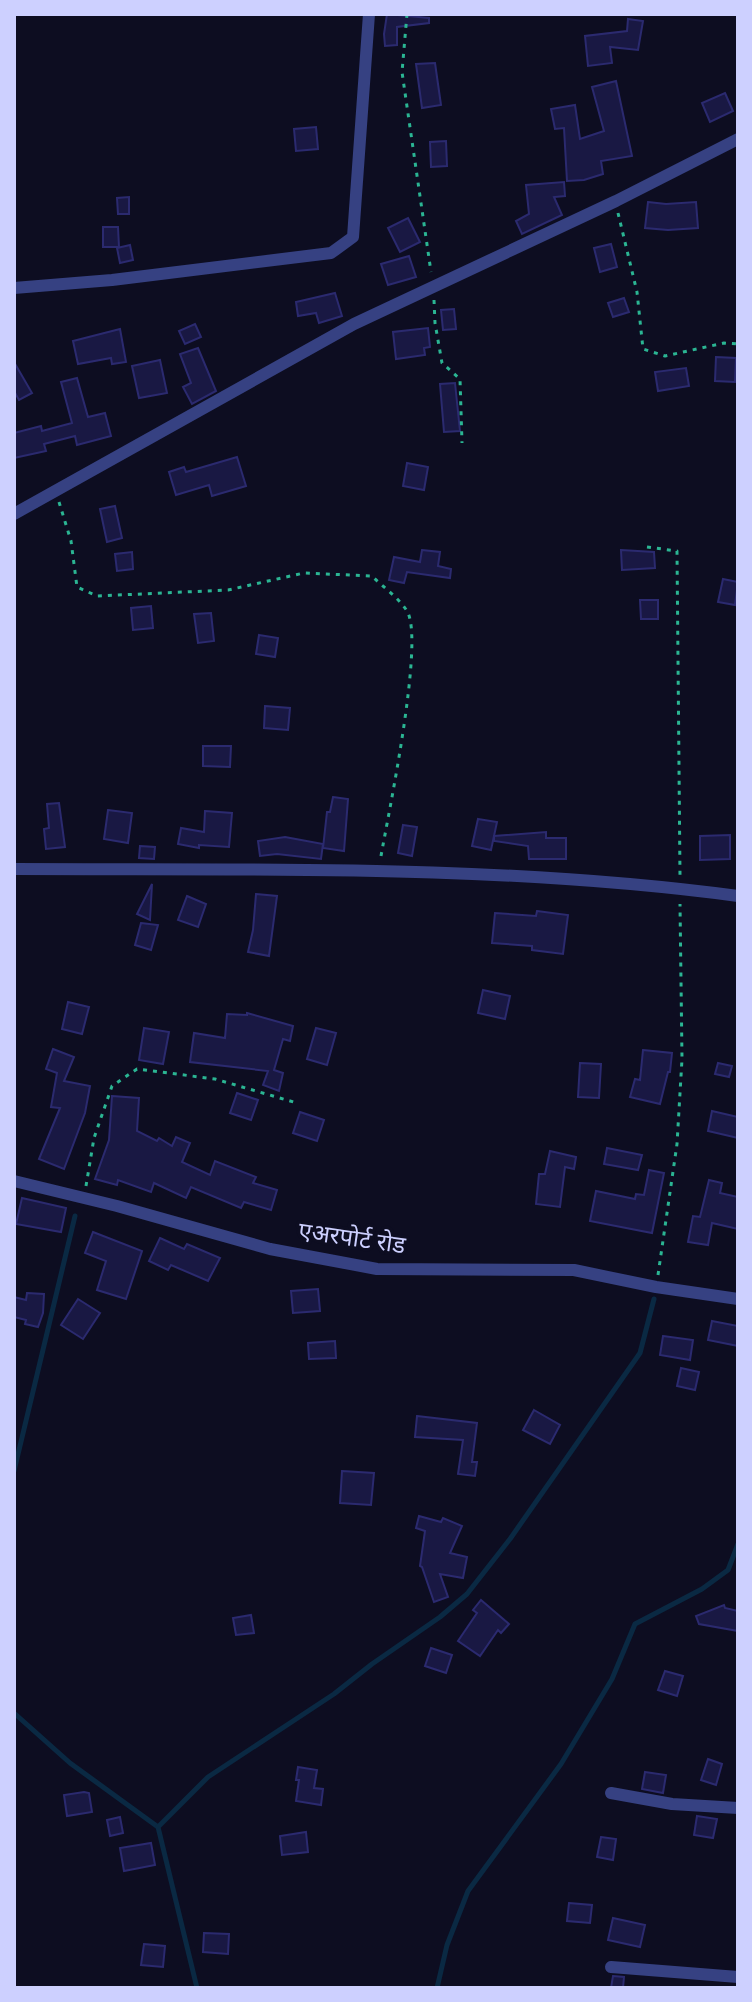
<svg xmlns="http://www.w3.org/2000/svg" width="752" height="2002" font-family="'Roboto Condensed','Noto Sans Devanagari',sans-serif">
<rect width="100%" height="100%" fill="#0d0d21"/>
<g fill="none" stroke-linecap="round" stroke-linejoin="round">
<g stroke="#0a2943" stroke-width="5">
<polyline points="14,1471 75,1216"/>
<polyline points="14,1713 70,1763 158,1827"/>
<polyline points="197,1988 158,1827 208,1777 334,1694 372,1664 440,1617 467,1594 510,1539 640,1353 654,1299"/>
<polyline points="437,1988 447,1945 468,1891 561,1764 612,1679 635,1624 702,1589 728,1570 738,1544"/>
</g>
</g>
<g fill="#191843" stroke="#2b2a6f" stroke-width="2">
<polygon points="387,14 429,18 429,23 397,27 397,45 385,46 384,34"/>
<polygon points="628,19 643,21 638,50 610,47 612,63 588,66 585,36 627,31"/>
<polygon points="435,63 441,105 422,108 416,64"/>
<polygon points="616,81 632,156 601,161 603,174 584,180 567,181 564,128 555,129 551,109 575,105 580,139 604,131 592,87"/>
<polygon points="725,93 733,111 710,122 702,103"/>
<polygon points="316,127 318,149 296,151 294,129"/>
<polygon points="446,141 447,166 431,167 430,142"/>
<polygon points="564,182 565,196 554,197 562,215 522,234 516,221 529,214 526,185"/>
<polygon points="129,197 129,214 118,214 117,198"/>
<polygon points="648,202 666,204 696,202 698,228 668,230 645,228"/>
<polygon points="408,218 420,242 400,252 388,228"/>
<polygon points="103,227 118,227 119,247 103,247"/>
<polygon points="611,244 617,267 600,272 594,248"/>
<polygon points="130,245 133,260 120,263 117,248"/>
<polygon points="409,256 416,277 388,285 381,264"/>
<polygon points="335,293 342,316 319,323 316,313 298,316 296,302"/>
<polygon points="624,298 629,312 613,317 608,303"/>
<polygon points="454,309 456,329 443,330 441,310"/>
<polygon points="195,324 201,337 185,344 179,331"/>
<polygon points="428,328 430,347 424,348 425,355 396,359 393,332"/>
<polygon points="120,329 126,362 112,364 111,358 78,364 73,341"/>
<polygon points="198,348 216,391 192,404 183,387 191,383 180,354"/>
<polygon points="716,357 736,358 735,382 715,381"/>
<polygon points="160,360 167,393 139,398 132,366"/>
<polygon points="14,362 32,393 19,400 14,391"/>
<polygon points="686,368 689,386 658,391 655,372"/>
<polygon points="77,378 88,417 105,413 111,436 77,445 75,436 44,444 46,451 14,458 14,433 41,426 42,431 72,423 61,382"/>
<polygon points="455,383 460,431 444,432 440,384"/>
<polygon points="237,457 246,486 212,496 209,485 176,495 169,472 184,467 186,472"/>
<polygon points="407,463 428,467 424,490 403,486"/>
<polygon points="115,506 122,538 107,542 100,509"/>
<polygon points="422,550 440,552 438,566 451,569 450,578 407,572 404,583 389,580 394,557 420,562"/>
<polygon points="621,550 654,552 655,568 622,570"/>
<polygon points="132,552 133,569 117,571 115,554"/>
<polygon points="723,579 738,582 735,605 718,602"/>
<polygon points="640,600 658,600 658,619 641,619"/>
<polygon points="151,606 153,628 133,630 131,608"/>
<polygon points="211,613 214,641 198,643 194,614"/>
<polygon points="259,635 278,638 275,657 256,654"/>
<polygon points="265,706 290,708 288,730 264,728"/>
<polygon points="203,746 231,746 230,767 203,766"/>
<polygon points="333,797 348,799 344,851 323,848 327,812 330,812"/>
<polygon points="59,803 65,847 46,849 44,829 49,828 47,804"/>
<polygon points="108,810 132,813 128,843 104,839"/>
<polygon points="205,811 232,813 229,847 199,845 199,848 178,844 181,828 204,832"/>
<polygon points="478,819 497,822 491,850 472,846"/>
<polygon points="403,825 417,827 412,856 398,853"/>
<polygon points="546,832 546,838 566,838 566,859 529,859 528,846 494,841 494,836"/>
<polygon points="730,835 730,859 700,860 700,836"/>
<polygon points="285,837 323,844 321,859 277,854 260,856 258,841"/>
<polygon points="140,846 155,847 154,859 139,858"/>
<polygon points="152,884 150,920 137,914"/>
<polygon points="256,894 277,896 269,956 248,952 253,930"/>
<polygon points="187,896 206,904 198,927 178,920"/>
<polygon points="537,911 568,915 563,954 532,950 532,946 492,943 495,913 536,916"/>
<polygon points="141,923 158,925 151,950 135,945"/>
<polygon points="483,990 510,996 505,1019 478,1013"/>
<polygon points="68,1002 89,1007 82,1034 62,1029"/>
<polygon points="247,1013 293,1026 290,1041 283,1039 274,1070 283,1073 279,1091 263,1085 268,1071 190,1062 194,1033 225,1038 227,1014 247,1015"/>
<polygon points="144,1028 169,1032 163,1064 139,1060"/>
<polygon points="316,1028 336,1033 327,1065 307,1059"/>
<polygon points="53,1049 74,1057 64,1081 90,1086 85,1113 64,1169 39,1159 60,1108 51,1107 57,1073 46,1069"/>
<polygon points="643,1050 672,1053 670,1072 668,1072 660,1104 630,1097 635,1079 640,1080"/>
<polygon points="580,1063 601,1064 599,1098 578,1097"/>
<polygon points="718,1063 732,1066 729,1077 715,1074"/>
<polygon points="237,1093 258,1100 251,1120 230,1113"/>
<polygon points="112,1096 139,1098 137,1131 157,1141 159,1138 172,1146 176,1137 190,1143 182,1162 210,1175 215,1161 256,1177 253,1183 277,1190 271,1210 244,1202 241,1208 191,1187 186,1198 154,1183 151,1192 118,1180 117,1185 95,1179 109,1140"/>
<polygon points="712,1111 738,1117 738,1138 708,1131"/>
<polygon points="300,1112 324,1120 317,1141 293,1133"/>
<polygon points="607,1148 642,1155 638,1170 604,1164"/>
<polygon points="550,1151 576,1157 574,1169 565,1167 560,1207 536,1204 539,1174 545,1174"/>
<polygon points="649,1170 664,1173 652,1233 590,1221 596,1191 635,1199 636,1194 644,1195"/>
<polygon points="709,1180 722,1183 720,1193 738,1197 738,1229 712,1223 708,1245 688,1242 693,1216 700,1217"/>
<polygon points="22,1198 66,1208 61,1232 16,1224"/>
<polygon points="93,1232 142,1251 126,1299 97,1290 106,1261 85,1253"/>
<polygon points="160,1238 184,1249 187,1244 220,1258 208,1281 171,1265 168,1270 149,1261"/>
<polygon points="318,1289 320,1311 293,1313 291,1291"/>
<polygon points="27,1293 44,1294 43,1313 38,1327 25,1324 26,1320 14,1317 14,1297 26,1300"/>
<polygon points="78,1299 100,1313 83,1339 61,1325"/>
<polygon points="712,1321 738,1326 738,1346 708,1340"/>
<polygon points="663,1336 693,1340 690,1360 660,1355"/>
<polygon points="335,1341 336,1358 309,1359 308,1343"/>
<polygon points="681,1368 699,1372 695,1390 677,1386"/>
<polygon points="534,1410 560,1425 550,1444 523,1430"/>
<polygon points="417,1416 477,1423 472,1462 477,1462 475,1476 458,1474 463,1440 415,1437"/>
<polygon points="342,1471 374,1473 371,1505 340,1503"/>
<polygon points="419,1516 441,1522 443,1518 462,1526 450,1553 467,1557 463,1578 440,1574 448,1597 434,1602 422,1567 420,1566 425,1531 416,1528"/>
<polygon points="481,1600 509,1624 501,1633 498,1630 480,1656 458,1641 477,1613 473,1610"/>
<polygon points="724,1605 725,1608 738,1611 738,1631 699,1624 696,1616"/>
<polygon points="251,1615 254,1633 236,1635 233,1618"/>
<polygon points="431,1648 452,1655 446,1673 425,1666"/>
<polygon points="665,1671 683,1676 677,1696 658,1690"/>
<polygon points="708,1759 722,1764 716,1785 701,1780"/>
<polygon points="298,1767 317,1770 314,1788 323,1789 321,1805 296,1801 299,1780 296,1780"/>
<polygon points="645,1772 666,1775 663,1793 642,1789"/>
<polygon points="84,1792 89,1793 92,1812 67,1816 64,1795"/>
<polygon points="697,1816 717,1819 713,1838 694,1835"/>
<polygon points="120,1817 123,1833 110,1836 107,1820"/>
<polygon points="306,1832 308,1852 282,1855 280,1836"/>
<polygon points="601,1837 616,1839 613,1860 597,1857"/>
<polygon points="151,1843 155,1865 124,1871 120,1848"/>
<polygon points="569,1903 592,1905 590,1923 567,1921"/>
<polygon points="613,1918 645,1925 640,1947 608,1940"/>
<polygon points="204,1933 229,1934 228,1954 203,1952"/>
<polygon points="144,1944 165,1946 163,1967 141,1965"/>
<polygon points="613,1976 624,1977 623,1988 611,1988"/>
</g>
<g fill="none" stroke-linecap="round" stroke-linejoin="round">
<g stroke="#2bb593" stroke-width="3" stroke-dasharray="4 6" stroke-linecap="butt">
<polyline points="407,14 402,72 431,272"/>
<polyline points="618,213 637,292 643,349 665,356 724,343 738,344"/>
<polyline points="434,300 435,323 442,363 460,379 462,443"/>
<path d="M59,502L71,541L77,587L97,596L228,590L304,573L372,576C383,587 399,598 407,611C425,640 388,816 381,856"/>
<polyline points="647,547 677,551 680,876"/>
<polyline points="86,1186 94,1138 112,1086 137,1069 215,1079 297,1103"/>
<polyline points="658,1275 677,1144 682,1059 680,904"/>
</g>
<g stroke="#364182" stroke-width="12">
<polyline points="14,288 112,280 331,253 353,237 369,14"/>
<polyline points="14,514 354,324 616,201 738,139"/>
<path d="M14,869C255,870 499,864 738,896"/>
<polyline points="14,1181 117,1206 270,1249 377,1269 574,1270 656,1287 738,1299"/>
<polyline points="611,1793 672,1804 738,1808"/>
<polyline points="611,1967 738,1977"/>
</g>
</g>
<g text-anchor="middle" stroke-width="7" stroke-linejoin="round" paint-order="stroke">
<g font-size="24" fill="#cdd0ff" stroke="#0d0d21">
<text transform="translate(352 1238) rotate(8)" y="8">एअरपोर्ट रोड</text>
</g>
</g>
<rect width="752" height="2002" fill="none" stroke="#cdd0ff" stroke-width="32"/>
</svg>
